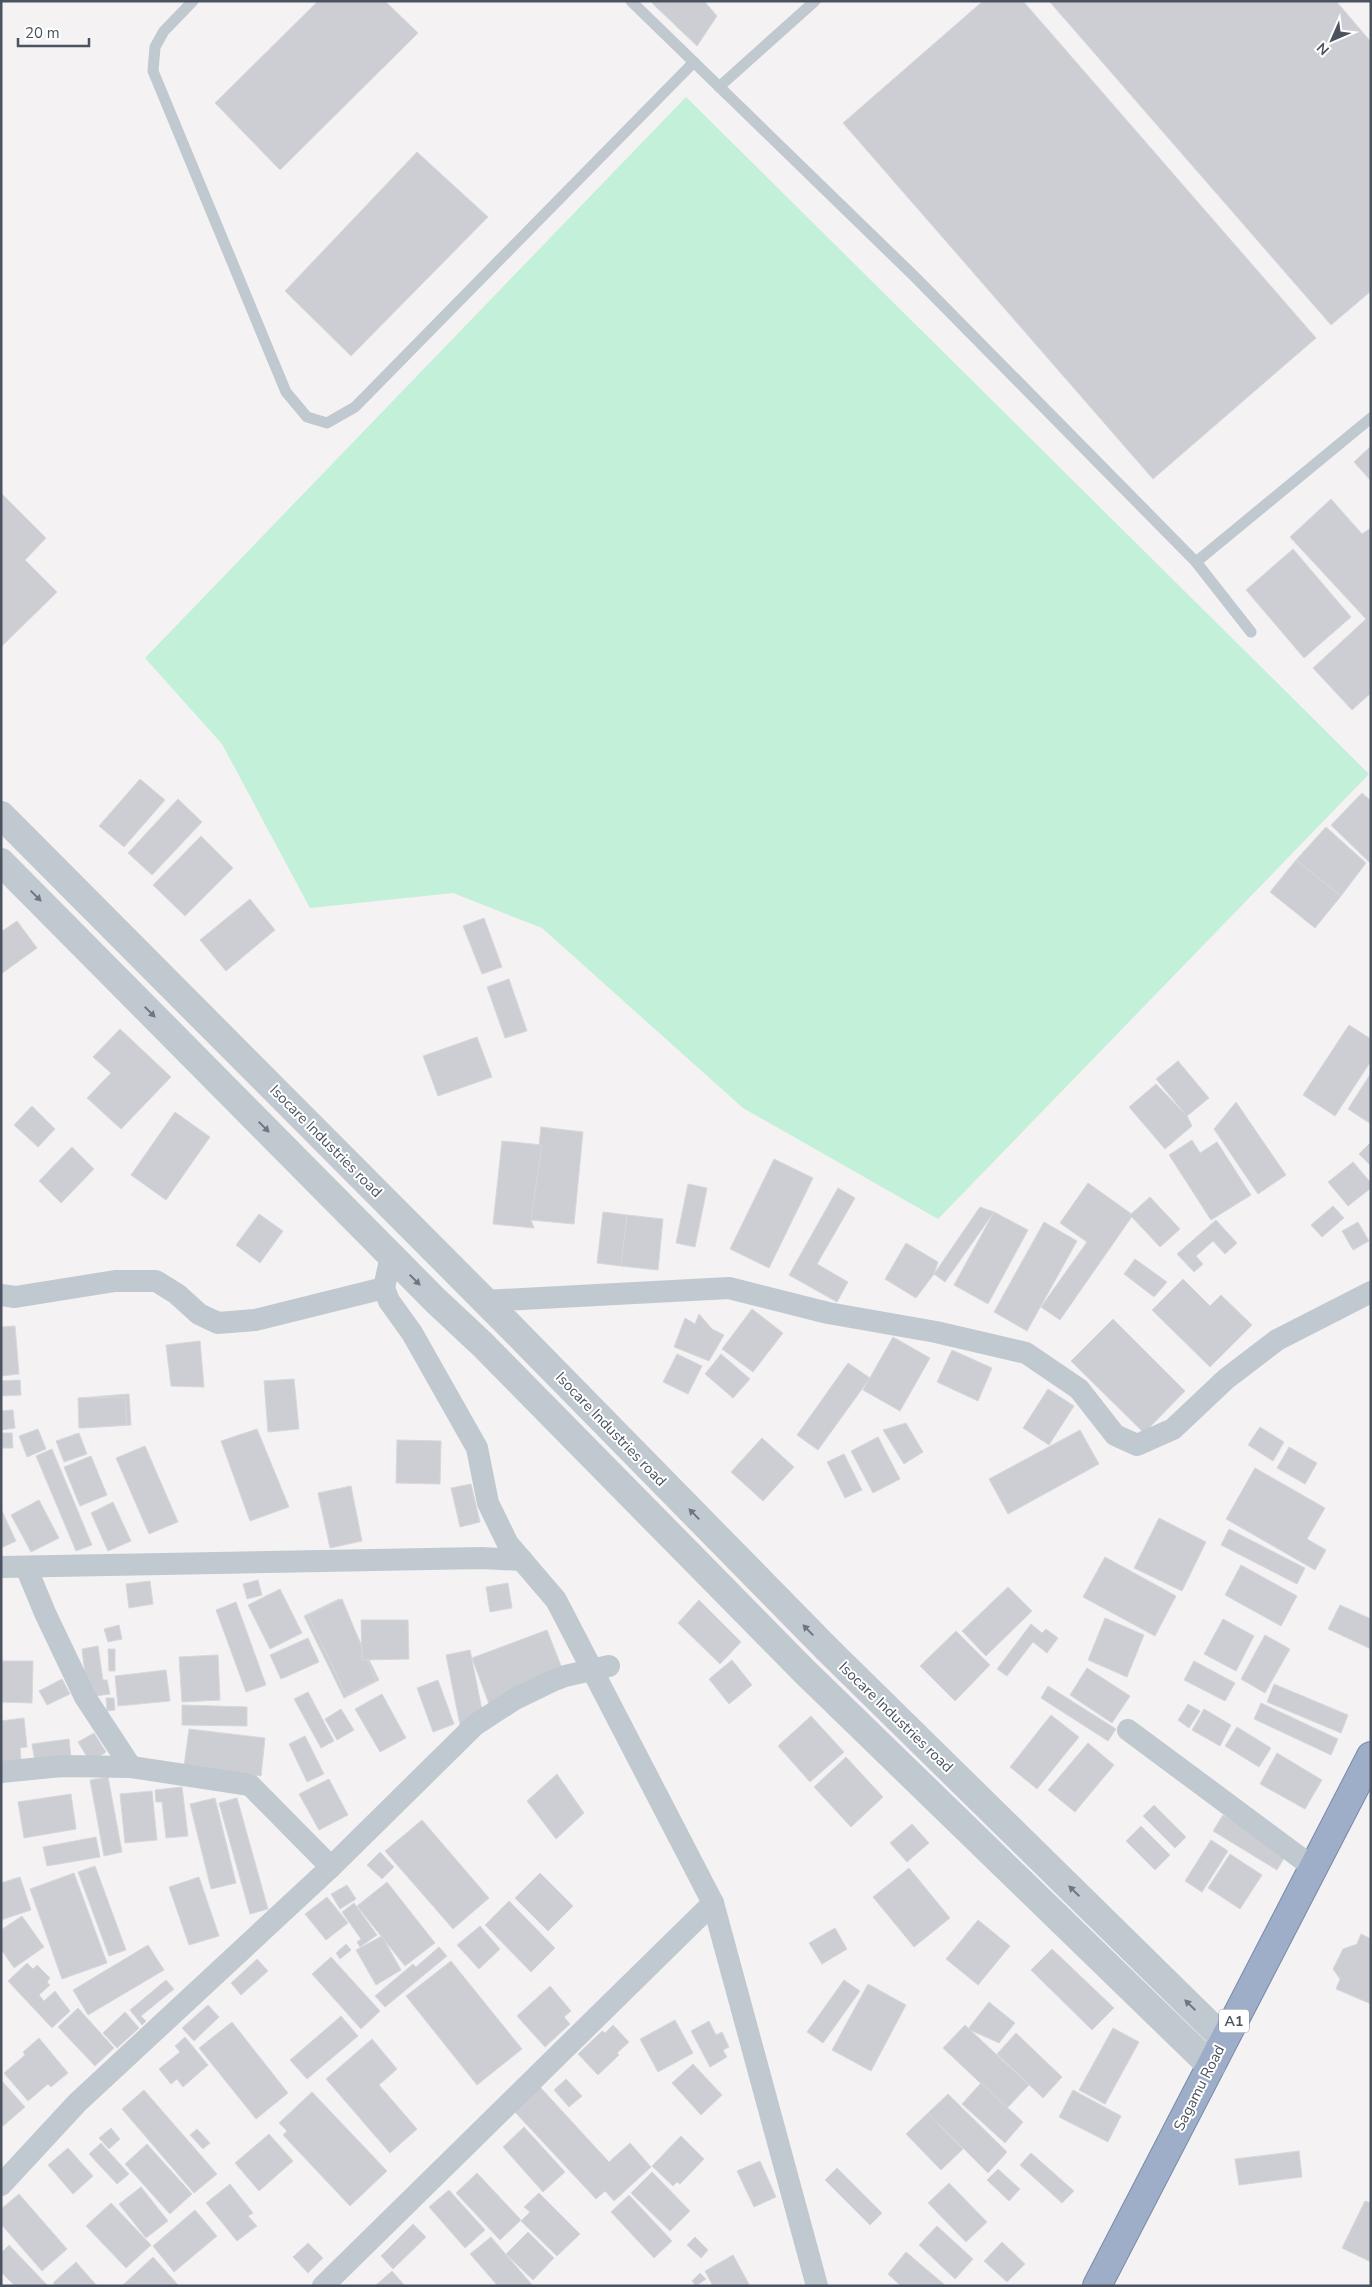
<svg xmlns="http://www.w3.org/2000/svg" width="1372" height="2287" font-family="'Nunito Sans',sans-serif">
<rect width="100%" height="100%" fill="#f4f2f2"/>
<polygon fill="#c3f0d8" points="686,97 1369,774 938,1219 743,1108 542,928 453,893 310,908 222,744 145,658"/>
<g fill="#ccced4" stroke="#d6d8dd">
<polygon points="318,1 385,1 418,33 280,170 215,103"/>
<polygon points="654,1 704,1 717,16 697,46 652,3"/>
<polygon points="983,1 1023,1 1316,338 1153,479 843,123"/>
<polygon points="1049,1 1336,1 1371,42 1371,291 1331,325"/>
<polygon points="417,152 488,217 351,356 285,291"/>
<polygon points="1371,446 1371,481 1354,462"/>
<polygon points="1,493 46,538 25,560 57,592 1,647"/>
<polygon points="1331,499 1362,534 1371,528 1371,693 1352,710 1313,668 1366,619 1290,537"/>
<polygon points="1293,549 1351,617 1304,658 1246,590"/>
<polygon points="140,779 165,800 124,847 99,826"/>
<polygon points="1362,793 1371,801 1371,864 1331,825"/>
<polygon points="178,799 202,822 152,875 128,853"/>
<polygon points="1326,827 1366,863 1341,896 1296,860"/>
<polygon points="201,836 233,868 185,916 153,885"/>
<polygon points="1296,860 1341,896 1315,928 1270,892"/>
<polygon points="250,899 275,930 226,971 200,940"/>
<polygon points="484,918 502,967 482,974 463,926"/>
<polygon points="17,921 37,948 1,974 1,932"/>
<polygon points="509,979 527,1031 505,1038 487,987"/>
<polygon points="1349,1025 1371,1039 1371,1061 1335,1116 1303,1095"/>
<polygon points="120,1029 171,1077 121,1129 87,1098 111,1073 93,1057"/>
<polygon points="477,1037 492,1077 438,1096 423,1056"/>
<polygon points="1178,1061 1209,1098 1187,1116 1156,1079"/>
<polygon points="1371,1073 1371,1124 1348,1109"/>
<polygon points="1156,1084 1187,1116 1192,1126 1165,1149 1129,1107"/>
<polygon points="1236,1102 1286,1175 1258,1194 1214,1129"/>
<polygon points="32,1106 55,1129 38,1147 14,1125"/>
<polygon points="175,1112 210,1137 166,1200 131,1175"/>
<polygon points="541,1127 583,1132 574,1224 531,1220"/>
<polygon points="1192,1140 1200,1153 1217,1142 1251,1195 1211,1220 1169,1155"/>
<polygon points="502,1141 542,1145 531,1220 534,1228 493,1224"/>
<polygon points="1371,1142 1371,1166 1359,1154"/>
<polygon points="72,1147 94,1169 61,1203 39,1181"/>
<polygon points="774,1159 813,1178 769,1268 730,1249"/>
<polygon points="1353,1162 1371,1183 1371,1188 1348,1206 1328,1182"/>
<polygon points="1088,1183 1133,1215 1060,1320 1041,1307 1087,1242 1060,1223"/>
<polygon points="688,1184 707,1188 695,1247 676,1243"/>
<polygon points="838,1188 855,1198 817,1264 848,1282 837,1302 789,1275"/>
<polygon points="1150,1197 1180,1229 1160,1247 1130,1215"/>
<polygon points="1333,1206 1344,1218 1322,1237 1311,1225"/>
<polygon points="980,1207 994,1212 945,1282 934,1274"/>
<polygon points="603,1212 627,1215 621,1266 597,1263"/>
<polygon points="994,1212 1028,1230 988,1304 954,1285"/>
<polygon points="259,1214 283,1231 260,1263 236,1245"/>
<polygon points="627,1215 663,1219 658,1270 621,1266"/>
<polygon points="1216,1220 1237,1243 1225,1254 1213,1241 1196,1256 1203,1264 1194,1272 1177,1254"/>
<polygon points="1044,1222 1077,1241 1027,1331 994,1312"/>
<polygon points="1358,1222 1369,1241 1353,1250 1342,1231"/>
<polygon points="906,1243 938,1262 934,1274 916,1298 885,1279"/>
<polygon points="1135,1259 1167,1282 1154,1297 1124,1274"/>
<polygon points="1183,1279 1210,1306 1221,1295 1252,1325 1210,1367 1152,1310"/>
<polygon points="752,1309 783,1333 753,1372 722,1349"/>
<polygon points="699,1314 712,1329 724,1335 709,1361 674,1347 685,1318 695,1324"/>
<polygon points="1113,1319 1185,1391 1144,1433 1071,1361"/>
<polygon points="15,1326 19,1374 1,1376 1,1327"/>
<polygon points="893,1337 930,1358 900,1411 863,1390"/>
<polygon points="200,1341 204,1387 171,1386 166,1345"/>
<polygon points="952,1350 992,1368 978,1401 937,1382"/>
<polygon points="677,1354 702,1366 688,1394 663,1382"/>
<polygon points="721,1354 750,1379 733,1398 705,1374"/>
<polygon points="848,1363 870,1378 818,1450 797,1435"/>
<polygon points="294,1379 299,1429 268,1432 264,1381"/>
<polygon points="20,1380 21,1395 1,1396 1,1381"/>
<polygon points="1048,1389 1074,1406 1049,1445 1023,1428"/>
<polygon points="129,1394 131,1425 82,1428 80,1398"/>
<polygon points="125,1397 127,1425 79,1428 78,1398"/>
<polygon points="13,1410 15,1428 1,1430 1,1411"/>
<polygon points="906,1423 923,1452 904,1464 883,1430"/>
<polygon points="1260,1427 1284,1442 1273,1461 1248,1445"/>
<polygon points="38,1429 46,1449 27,1457 19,1436"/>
<polygon points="257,1429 289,1507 250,1521 221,1441"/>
<polygon points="1080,1430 1099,1464 1008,1514 989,1479"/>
<polygon points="1,1433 12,1433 13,1448 1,1448"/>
<polygon points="79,1433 87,1454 64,1462 56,1441"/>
<polygon points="878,1437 900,1479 873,1493 851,1451"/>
<polygon points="762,1438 794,1467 763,1501 731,1472"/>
<polygon points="397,1440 441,1441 440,1484 396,1483"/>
<polygon points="145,1446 178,1522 149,1534 116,1458"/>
<polygon points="1289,1447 1317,1463 1305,1484 1277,1468"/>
<polygon points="52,1449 92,1545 76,1551 36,1456"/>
<polygon points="844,1454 862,1490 845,1498 827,1462"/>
<polygon points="91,1456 107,1495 80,1506 64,1467"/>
<polygon points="1255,1468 1325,1508 1307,1539 1326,1550 1315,1570 1226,1519"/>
<polygon points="471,1484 480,1522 460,1527 451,1488"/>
<polygon points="351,1486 362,1541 330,1548 318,1493"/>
<polygon points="39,1500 59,1538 31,1552 11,1515"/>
<polygon points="113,1502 131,1541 108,1551 91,1513"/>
<polygon points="1,1509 16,1541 1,1548"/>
<polygon points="1159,1518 1206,1542 1182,1591 1134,1568"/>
<polygon points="1229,1529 1305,1568 1297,1584 1221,1545"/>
<polygon points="1105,1557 1176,1596 1155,1636 1083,1597"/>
<polygon points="1241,1565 1297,1596 1281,1626 1225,1595"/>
<polygon points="258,1580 262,1595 247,1599 243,1584"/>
<polygon points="150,1581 153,1604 129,1608 126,1584"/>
<polygon points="508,1583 512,1608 490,1612 486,1587"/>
<polygon points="1008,1587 1032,1611 986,1656 962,1631"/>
<polygon points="280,1589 302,1633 270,1649 248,1605"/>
<polygon points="339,1599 379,1680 344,1698 304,1616"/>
<polygon points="342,1599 376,1681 346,1695 308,1615"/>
<polygon points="699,1600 741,1642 720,1664 678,1623"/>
<polygon points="236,1602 266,1685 246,1692 216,1610"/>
<polygon points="1340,1605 1371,1619 1371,1649 1328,1629"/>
<polygon points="1105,1618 1144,1635 1127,1677 1088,1660"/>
<polygon points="1223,1619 1254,1636 1236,1671 1204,1654"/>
<polygon points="361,1620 408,1620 409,1659 362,1660"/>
<polygon points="1031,1624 1042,1633 1046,1629 1058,1638 1047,1653 1033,1642 1007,1676 997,1669"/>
<polygon points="119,1625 122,1639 108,1642 104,1629"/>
<polygon points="547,1630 565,1676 489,1704 472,1658"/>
<polygon points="956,1631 990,1665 955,1701 920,1666"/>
<polygon points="1265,1635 1290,1649 1265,1693 1241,1679"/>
<polygon points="308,1638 319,1662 281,1679 270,1655"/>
<polygon points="98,1646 103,1680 107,1680 110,1694 95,1696 94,1690 87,1691 82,1649"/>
<polygon points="108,1649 115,1649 115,1671 109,1671"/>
<polygon points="470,1650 484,1720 460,1725 446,1655"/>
<polygon points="218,1655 220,1700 182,1702 179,1657"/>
<polygon points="732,1660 752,1685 729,1704 709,1679"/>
<polygon points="1,1661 33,1661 32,1703 1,1702"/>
<polygon points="1194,1661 1235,1683 1225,1701 1184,1680"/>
<polygon points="1087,1668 1130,1696 1112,1723 1070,1695"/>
<polygon points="166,1670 170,1701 118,1706 115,1676"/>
<polygon points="62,1679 70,1694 47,1705 39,1691"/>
<polygon points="438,1680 454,1724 433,1732 417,1688"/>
<polygon points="1274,1684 1348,1715 1341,1733 1267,1702"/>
<polygon points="1048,1686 1116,1729 1108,1741 1041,1698"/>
<polygon points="308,1692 334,1741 321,1748 294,1699"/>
<polygon points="382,1694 406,1738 380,1752 355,1709"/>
<polygon points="106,1698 114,1698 115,1710 107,1711"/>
<polygon points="1261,1703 1338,1739 1331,1755 1254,1719"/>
<polygon points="1188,1704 1200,1711 1189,1728 1178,1720"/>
<polygon points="182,1705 247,1707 247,1726 182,1725"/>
<polygon points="341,1709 354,1730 337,1740 325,1719"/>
<polygon points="1204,1709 1231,1725 1220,1746 1192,1730"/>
<polygon points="1051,1715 1079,1737 1037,1789 1010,1767"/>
<polygon points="811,1716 844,1752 810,1782 778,1746"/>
<polygon points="24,1718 27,1747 20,1748 21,1760 1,1762 1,1721"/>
<polygon points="1237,1727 1271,1748 1259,1767 1225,1746"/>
<polygon points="189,1729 265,1738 261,1776 184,1766"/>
<polygon points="94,1733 106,1752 90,1762 78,1742"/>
<polygon points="305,1736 324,1774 307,1782 289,1744"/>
<polygon points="69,1739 71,1758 35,1762 32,1744"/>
<polygon points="1088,1743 1114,1765 1075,1812 1048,1790"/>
<polygon points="1277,1753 1322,1780 1305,1809 1260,1784"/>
<polygon points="846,1757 883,1797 851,1827 814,1787"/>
<polygon points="557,1774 584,1813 556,1839 527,1801"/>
<polygon points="108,1777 122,1852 104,1856 90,1780"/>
<polygon points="329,1779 348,1815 319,1830 299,1794"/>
<polygon points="182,1787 188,1836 166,1838 162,1802 156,1802 155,1790"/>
<polygon points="152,1791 157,1840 125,1843 120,1794"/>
<polygon points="71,1794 76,1829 24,1838 18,1802"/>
<polygon points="215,1798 236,1883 211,1889 190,1804"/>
<polygon points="237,1798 268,1909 250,1914 219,1803"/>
<polygon points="1154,1805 1186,1837 1175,1848 1143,1816"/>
<polygon points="1223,1815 1287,1853 1277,1870 1213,1831"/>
<polygon points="422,1820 489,1898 453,1929 385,1851"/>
<polygon points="912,1824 929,1843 907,1862 890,1843"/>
<polygon points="1141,1826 1170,1855 1155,1870 1126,1841"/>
<polygon points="96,1837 100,1857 47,1866 43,1847"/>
<polygon points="1211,1840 1228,1851 1202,1892 1185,1881"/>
<polygon points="380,1852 394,1867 382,1879 367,1865"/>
<polygon points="1230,1854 1262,1875 1240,1909 1208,1888"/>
<polygon points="95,1866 126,1950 109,1956 78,1872"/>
<polygon points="909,1868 950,1918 914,1947 873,1897"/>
<polygon points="74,1873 107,1963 62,1979 30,1889"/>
<polygon points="540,1873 573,1906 548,1931 515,1898"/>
<polygon points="20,1877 31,1910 1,1920 1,1883"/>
<polygon points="199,1877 219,1936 189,1945 169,1887"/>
<polygon points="387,1882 435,1943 405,1966 357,1906"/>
<polygon points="347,1885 356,1899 340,1909 331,1894"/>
<polygon points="327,1897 348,1923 326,1940 305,1914"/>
<polygon points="509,1901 555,1948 531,1972 485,1925"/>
<polygon points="354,1903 377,1935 360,1947 357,1942 361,1939 342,1912"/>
<polygon points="22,1916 44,1947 14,1968 1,1949 1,1930"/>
<polygon points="978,1920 1010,1946 978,1985 946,1959"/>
<polygon points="480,1926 500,1949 479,1969 457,1945"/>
<polygon points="835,1928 847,1949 822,1964 809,1943"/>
<polygon points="1361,1934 1371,1939 1371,2004 1336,1989 1340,1979 1333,1969 1343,1949 1357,1944"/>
<polygon points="382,1936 401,1970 376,1985 356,1950"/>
<polygon points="346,1944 351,1950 340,1959 336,1953"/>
<polygon points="148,1945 164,1970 88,2015 73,1990"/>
<polygon points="439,1947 447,1956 385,2007 375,1996 413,1964 416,1967"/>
<polygon points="1052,1949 1114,2008 1092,2030 1031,1970"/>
<polygon points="331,1957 380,2011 361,2029 312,1974"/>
<polygon points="257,1959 268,1971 241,1995 231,1983"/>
<polygon points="451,1961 522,2049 477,2085 406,1996"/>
<polygon points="27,1963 33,1969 37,1965 50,1978 47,1982 50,1985 39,1995 44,2001 55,1991 70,2011 52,2028 8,1981"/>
<polygon points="166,1980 174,1989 141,2016 146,2021 142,2025 130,2010"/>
<polygon points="844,1980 860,1991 823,2043 807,2032"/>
<polygon points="868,1984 906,2005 871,2071 832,2050"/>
<polygon points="550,1986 571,2011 564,2017 570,2024 545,2047 517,2016"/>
<polygon points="989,2002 1015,2023 999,2043 968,2029"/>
<polygon points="208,2005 219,2017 194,2041 182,2028"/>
<polygon points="78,2008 114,2048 95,2066 58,2027"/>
<polygon points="125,2012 139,2028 117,2048 103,2033"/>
<polygon points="341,2016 358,2036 307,2079 290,2060"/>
<polygon points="675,2020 693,2053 658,2072 640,2039"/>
<polygon points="709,2021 716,2035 722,2032 729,2047 723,2050 727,2057 710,2067 691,2031"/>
<polygon points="232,2022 288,2093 256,2119 199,2048"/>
<polygon points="613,2025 629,2042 617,2053 619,2055 598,2075 578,2054 602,2031 605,2033"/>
<polygon points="965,2025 1029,2085 1007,2108 943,2048"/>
<polygon points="1113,2028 1139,2042 1105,2104 1079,2090"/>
<polygon points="1016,2033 1062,2077 1043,2098 997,2054"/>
<polygon points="185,2037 208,2065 183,2087 177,2079 171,2084 159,2069 180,2052 175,2046"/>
<polygon points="39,2038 68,2073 51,2087 48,2084 28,2101 4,2073 25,2055 23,2052"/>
<polygon points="372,2039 397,2069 379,2085 417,2129 390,2153 326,2079"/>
<polygon points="693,2064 722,2095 701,2115 672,2083"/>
<polygon points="566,2079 582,2096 569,2107 554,2090"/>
<polygon points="1,2080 25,2107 3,2126 1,2124"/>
<polygon points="981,2083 1023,2122 1005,2143 962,2104"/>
<polygon points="540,2087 609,2162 630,2143 651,2167 614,2201 605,2191 596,2199 514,2111"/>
<polygon points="144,2090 217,2174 194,2193 122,2109"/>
<polygon points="1073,2090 1121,2116 1108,2142 1059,2117"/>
<polygon points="312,2092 387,2171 350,2206 283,2135 287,2131 279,2123"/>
<polygon points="948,2094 1007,2152 988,2173 928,2113"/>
<polygon points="928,2113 963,2149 941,2170 906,2134"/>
<polygon points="524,2127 565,2172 543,2192 503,2147"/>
<polygon points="111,2128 120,2139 109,2149 99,2138"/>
<polygon points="197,2129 210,2143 203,2149 190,2135"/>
<polygon points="269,2134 293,2161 259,2191 235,2163"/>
<polygon points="681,2136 704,2159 680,2184 677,2182 673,2186 652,2166"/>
<polygon points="101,2143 129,2174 117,2184 89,2154"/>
<polygon points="147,2144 192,2194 170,2214 125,2164"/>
<polygon points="68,2148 93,2176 73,2194 48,2165"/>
<polygon points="1299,2151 1302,2177 1239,2185 1235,2159"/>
<polygon points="1031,2153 1074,2191 1062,2203 1020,2165"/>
<polygon points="760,2161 776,2197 754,2207 737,2171"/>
<polygon points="837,2168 882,2213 870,2225 825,2180"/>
<polygon points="998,2169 1020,2189 1009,2201 987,2180"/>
<polygon points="652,2172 690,2211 670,2231 631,2193"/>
<polygon points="477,2173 521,2220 500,2240 456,2193"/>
<polygon points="949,2183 987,2222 966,2242 928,2203"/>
<polygon points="230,2184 253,2213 248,2216 257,2226 237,2241 206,2203"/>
<polygon points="141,2187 168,2221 146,2238 119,2204"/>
<polygon points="449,2190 485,2230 465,2248 429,2207"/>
<polygon points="539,2193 580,2234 557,2256 521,2221 530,2212 524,2207"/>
<polygon points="19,2194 67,2249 42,2271 1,2224 1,2209"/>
<polygon points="629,2195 672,2241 654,2258 611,2212"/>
<polygon points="1365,2201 1371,2203 1371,2262 1342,2248"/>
<polygon points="111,2203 151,2245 126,2268 86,2226"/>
<polygon points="195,2210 217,2236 174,2272 153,2246"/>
<polygon points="413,2224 426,2237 393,2269 381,2256"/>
<polygon points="937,2226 973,2259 955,2279 919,2245"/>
<polygon points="528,2232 554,2258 533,2280 506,2254"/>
<polygon points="491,2237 533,2286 498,2286 470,2254"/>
<polygon points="695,2237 708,2250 701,2258 687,2245"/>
<polygon points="1002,2242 1025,2264 1007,2282 984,2261"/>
<polygon points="308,2243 323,2258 308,2273 293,2257"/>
<polygon points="9,2245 48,2286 15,2286 1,2272 1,2253"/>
<polygon points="906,2252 946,2286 901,2286 888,2274"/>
<polygon points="733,2255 750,2286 713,2286 705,2271"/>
<polygon points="153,2257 179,2286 122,2286"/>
<polygon points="76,2262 97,2286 56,2286 53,2283"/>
<polygon points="392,2271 405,2286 375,2286"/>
<polygon points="700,2273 706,2279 696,2286 692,2281"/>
</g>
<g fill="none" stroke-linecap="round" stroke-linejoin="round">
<g stroke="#768aab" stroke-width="30">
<polyline id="trunk" points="1097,2286 1371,1756"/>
</g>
<g stroke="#c0c8d0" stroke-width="11">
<polyline points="193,1 164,31 155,47 153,71 286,392 307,417 327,423 355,407 694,62"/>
<polyline points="631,1 915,277 1196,562 1251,632"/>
<polyline points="719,87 815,1"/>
<polyline points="1196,562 1371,418"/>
</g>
<g stroke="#c0c8d0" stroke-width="22">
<polyline points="391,1256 384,1288 389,1301 412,1333 477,1448 488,1503 508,1544 556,1600 713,1903 817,2286"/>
<polyline points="1,1295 15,1297 115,1281 156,1281 177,1294 199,1314 218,1323 255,1320 384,1288"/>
<polyline points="484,1301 729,1288 828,1313 936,1332 1026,1353 1079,1389 1115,1435 1137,1445 1173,1429 1226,1379 1277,1340 1371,1292"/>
<polyline points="1,1567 482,1558 522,1560"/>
<polyline points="26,1567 45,1613 85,1697 131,1767"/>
<polyline points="1128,1730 1314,1868"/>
<polyline points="1,1772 62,1766 131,1767 250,1785 331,1867"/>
<polyline points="1,2185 77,2103 331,1867 475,1725 515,1699 552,1681 565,1676 609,1666"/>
<polyline points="323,2286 713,1903"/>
</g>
<g stroke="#c0c8d0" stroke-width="28">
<polyline points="1,815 505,1321 827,1649 1224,2039"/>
<polyline points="1,862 435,1300 483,1345 805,1672 1211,2066"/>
</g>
<use href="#trunk" stroke="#9faec8" stroke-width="28"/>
</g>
<defs><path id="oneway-solid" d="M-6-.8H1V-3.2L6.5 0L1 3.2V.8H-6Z" transform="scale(1.25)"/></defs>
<g fill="#6d7681">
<use href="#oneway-solid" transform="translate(36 896) rotate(45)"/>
<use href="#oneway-solid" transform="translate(150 1012) rotate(45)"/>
<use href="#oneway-solid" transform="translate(264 1127) rotate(45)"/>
<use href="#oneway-solid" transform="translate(415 1280) rotate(45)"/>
<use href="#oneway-solid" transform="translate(694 1514) rotate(-134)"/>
<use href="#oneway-solid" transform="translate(808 1630) rotate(-134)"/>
<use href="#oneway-solid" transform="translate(1074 1891) rotate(-136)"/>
<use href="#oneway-solid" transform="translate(1190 2005) rotate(-136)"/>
</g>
<g text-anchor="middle" stroke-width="4" stroke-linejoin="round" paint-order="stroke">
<rect fill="#fff" stroke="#80878f" stroke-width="1" x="1219" y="2009.5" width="30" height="23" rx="4"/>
<g font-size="14" font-weight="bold" fill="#4a535f">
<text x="1234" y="2026">A1</text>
</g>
<g font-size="15" fill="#4a535f" stroke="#fff">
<text transform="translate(326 1141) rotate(45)" y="5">Isocare Industries road</text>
<text transform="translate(611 1429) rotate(46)" y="5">Isocare Industries road</text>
<text transform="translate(896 1717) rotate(44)" y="5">Isocare Industries road</text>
<text transform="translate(1199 2088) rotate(-63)" y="5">Sagamu Road</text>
</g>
</g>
<rect width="1372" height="2287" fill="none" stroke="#4a535f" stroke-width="5"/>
<g transform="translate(1332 40) rotate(225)" stroke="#ffffff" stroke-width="4" paint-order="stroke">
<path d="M0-4L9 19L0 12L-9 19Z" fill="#4a535f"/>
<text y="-8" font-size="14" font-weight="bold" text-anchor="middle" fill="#4a535f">N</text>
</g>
<path d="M18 38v8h71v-8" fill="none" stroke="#4a535f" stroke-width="2.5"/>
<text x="25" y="38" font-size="15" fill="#4a535f" stroke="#ffffff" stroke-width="4" paint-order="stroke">20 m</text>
</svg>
